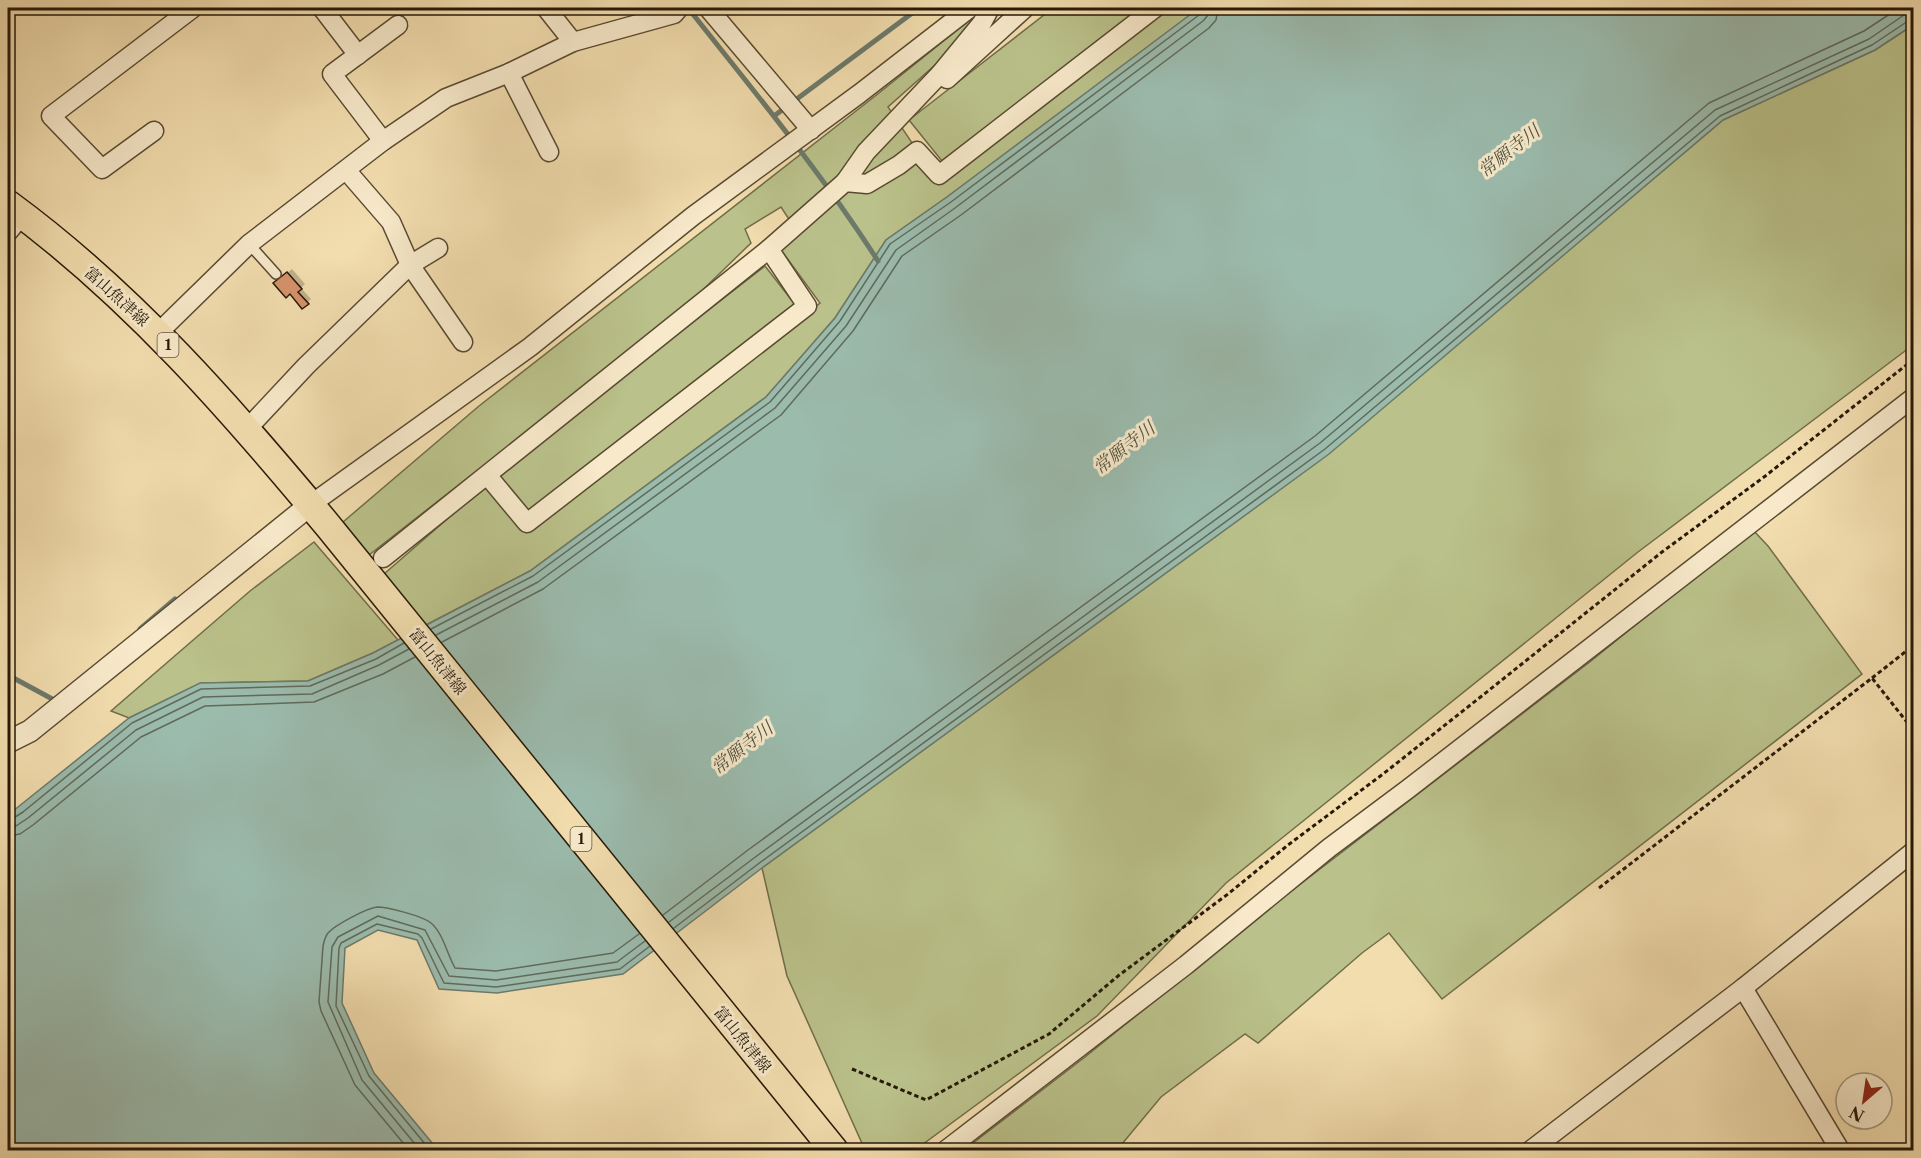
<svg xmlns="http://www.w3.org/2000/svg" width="1921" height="1158" font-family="'Libre Caslon Text','Noto Serif JP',serif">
<rect width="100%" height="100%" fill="#f2ddae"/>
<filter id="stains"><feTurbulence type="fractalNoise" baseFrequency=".00333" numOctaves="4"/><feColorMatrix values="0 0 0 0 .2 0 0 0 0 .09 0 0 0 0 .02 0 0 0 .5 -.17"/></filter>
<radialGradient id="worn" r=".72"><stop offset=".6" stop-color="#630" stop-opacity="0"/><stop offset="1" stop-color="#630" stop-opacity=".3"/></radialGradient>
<g fill="#bac18a" stroke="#706d49" stroke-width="1.5">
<polygon points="1053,8 1143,8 942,161 909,120"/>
<polygon points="1167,8 1202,8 947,197 886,240 835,318 766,397 530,571 424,626 384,574 485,486 528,532 820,303 781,250 798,233 781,207 745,229 751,243 680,312 369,555 343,522 479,406 879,93 977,14 944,57 888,107 938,182"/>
<polygon points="1913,25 1913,345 1638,552 1226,883 1097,1016 915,1150 865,1150 787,976 762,868 1320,460 1723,120 1875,50"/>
<polygon points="765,266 797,307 530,514 496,475"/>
<polygon points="1753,530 1768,546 1862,674 1442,999 1389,933 1362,953 1258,1043 1245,1034 1161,1097 1117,1150 964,1150 1085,1057 1264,912 1591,661"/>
<polygon points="314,542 398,640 373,653 308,681 201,683 129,718 111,711 250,591"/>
</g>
<polygon fill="#9bbbad" stroke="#6c7a6b" stroke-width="1.5" points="1199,8 1913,8 1913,25 1875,50 1723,120 1329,454 762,868 623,974 497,993 439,989 417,940 378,930 345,948 342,1003 374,1073 438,1150 8,1150 8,815 129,718 200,683 308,681 373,653 530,571 766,397 835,318 886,240 947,197"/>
<polygon fill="#0003" points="292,269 305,284 301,288 311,299 303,307 279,280"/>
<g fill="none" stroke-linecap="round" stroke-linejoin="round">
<g stroke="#606a5a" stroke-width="1.5">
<polyline points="431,629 533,576 770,402 840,321 890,244 951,202 1199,15 1202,8"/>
<polyline points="436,635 538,582 775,408 846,326 896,250 955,208 1203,21 1208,15 1209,8"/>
<polyline points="442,642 543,589 781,415 853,331 902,256 961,215 1209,28 1216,20 1218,8"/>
<polyline points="8,820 12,819 23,812 132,723 201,689 310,686 376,659 404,643"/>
<polyline points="8,827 16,826 28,818 136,730 203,697 312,694 379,665 409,649"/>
<polyline points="8,836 20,834 33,825 141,737 205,706 314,702 383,674 415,657"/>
<polyline points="663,915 748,850 1315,436 1709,103 1864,31 1899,8"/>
<polyline points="669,922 754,858 1320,443 1715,110 1869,39 1904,15 1914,13"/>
<polyline points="674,928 758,864 1325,449 1720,116 1872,45 1908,21 1914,20"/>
<path d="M409,1150L355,1085L321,1011L319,1002L323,946C324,941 325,937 328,933C335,925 367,908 377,907C387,907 423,916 431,923C443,933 447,954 455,968L496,971L613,953L639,934"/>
<polyline points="420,1150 362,1080 328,1002 332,947 338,937 378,916 425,930 449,976 496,980 617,962 645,941"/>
<polyline points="430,1150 369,1076 336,1006 339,948 341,943 377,924 418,934 422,938 444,983 496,987 620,969 650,946"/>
</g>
<g stroke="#6c7a6b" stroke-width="5">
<path d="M688,8C753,90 821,172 878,261"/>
<polyline points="774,116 919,8"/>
<polyline points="140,629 175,599"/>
<polyline points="8,675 56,701"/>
</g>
</g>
<polygon fill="#d6926a" stroke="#261908" stroke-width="1.5" points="287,272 302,289 298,292 309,304 302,309 290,294 286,298 273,283"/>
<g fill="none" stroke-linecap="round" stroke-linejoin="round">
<g stroke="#594a32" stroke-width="12">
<polyline id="service" points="249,244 276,274"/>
</g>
<g stroke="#594a32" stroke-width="21">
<g id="minor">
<polyline points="322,8 358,55"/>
<polyline points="546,8 573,42"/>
<polyline points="708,8 811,130"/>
<polyline points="990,8 982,23 940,74 947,79 1025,8"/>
<polyline points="509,73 549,152"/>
<polyline points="154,131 102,169 51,116 193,8"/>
<polyline points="383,141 332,74 398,25"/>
<polyline points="346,170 391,222 410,265 463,342"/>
<polyline points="845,182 866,152 940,74"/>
<polyline points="8,232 22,215"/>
<polyline points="769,249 845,182 867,184 899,165 917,151 939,175 1155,8"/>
<polyline points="158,333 249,244 383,141 446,98 509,73 573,42 674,14 679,8"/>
<polyline points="247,429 306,366 410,265 438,248"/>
<polyline points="310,505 530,347 693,216 859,94 970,8"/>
<polyline points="383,558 769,249 807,306 527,523 487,475"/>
<polyline points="1743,988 1840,1150"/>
<polyline points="946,1150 1186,965 1329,848 1408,789 1914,397"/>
<polyline points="1531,1150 1743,988 1914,851"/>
</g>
</g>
<g stroke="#594a32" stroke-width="24">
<polyline id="tertiary" points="8,742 30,731 310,505"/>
</g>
<g stroke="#261908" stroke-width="30">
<path id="primary" d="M8,204C131,294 232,410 329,527L834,1150"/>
</g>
<g stroke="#261908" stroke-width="3" stroke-dasharray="4.5 3" stroke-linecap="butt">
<polyline points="1872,678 1914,645"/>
<polyline points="1599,888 1872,678 1914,731"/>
<polyline points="852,1069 926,1100 1049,1034 1118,976 1228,894 1288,845 1383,774 1478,699 1662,552 1764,477 1914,359"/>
</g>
<use href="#service" stroke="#f7e9ca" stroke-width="9"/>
<use href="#minor" stroke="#f7e9ca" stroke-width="18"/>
<use href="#tertiary" stroke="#f7e9ca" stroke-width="21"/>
<use href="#primary" stroke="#f2ddae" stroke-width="27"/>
</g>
<g text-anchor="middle" stroke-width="6" stroke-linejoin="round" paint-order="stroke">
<g fill="#f7e9ca" stroke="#655742" stroke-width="1.5">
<rect x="157.5" y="333" width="21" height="24" rx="4.5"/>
<rect x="570.5" y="827" width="21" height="24" rx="4.5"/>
</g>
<g font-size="15" font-weight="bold" fill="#261908">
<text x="168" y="350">1</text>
<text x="581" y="844">1</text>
</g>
<g font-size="16" fill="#261908" stroke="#f7e9ca">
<text transform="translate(117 296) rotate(42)" y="6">富山魚津線</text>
<text transform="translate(438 661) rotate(51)" y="6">富山魚津線</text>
<text transform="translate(743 1039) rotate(51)" y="6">富山魚津線</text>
</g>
<g font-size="18" font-style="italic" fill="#4f5242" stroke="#f7e9ca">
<text transform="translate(1509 151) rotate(-38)" y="6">常願寺川</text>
<text transform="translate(1124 448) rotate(-38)" y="6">常願寺川</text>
<text transform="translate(742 748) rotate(-38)" y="6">常願寺川</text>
</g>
</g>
<rect width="1921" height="1158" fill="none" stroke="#f2ddae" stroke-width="30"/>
<rect x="9" y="9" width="1903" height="1140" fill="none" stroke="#261908" stroke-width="3"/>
<rect x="15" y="15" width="1891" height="1128" fill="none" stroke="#261908" stroke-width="1.5"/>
<g transform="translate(1864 1101) rotate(209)"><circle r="28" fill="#f7e9ca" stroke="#a3967c" stroke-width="1.5"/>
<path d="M0-4.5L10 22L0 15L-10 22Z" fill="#8f2418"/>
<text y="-9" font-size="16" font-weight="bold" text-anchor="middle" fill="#261908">N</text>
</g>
<rect width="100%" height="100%" filter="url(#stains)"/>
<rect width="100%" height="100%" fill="url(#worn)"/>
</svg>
